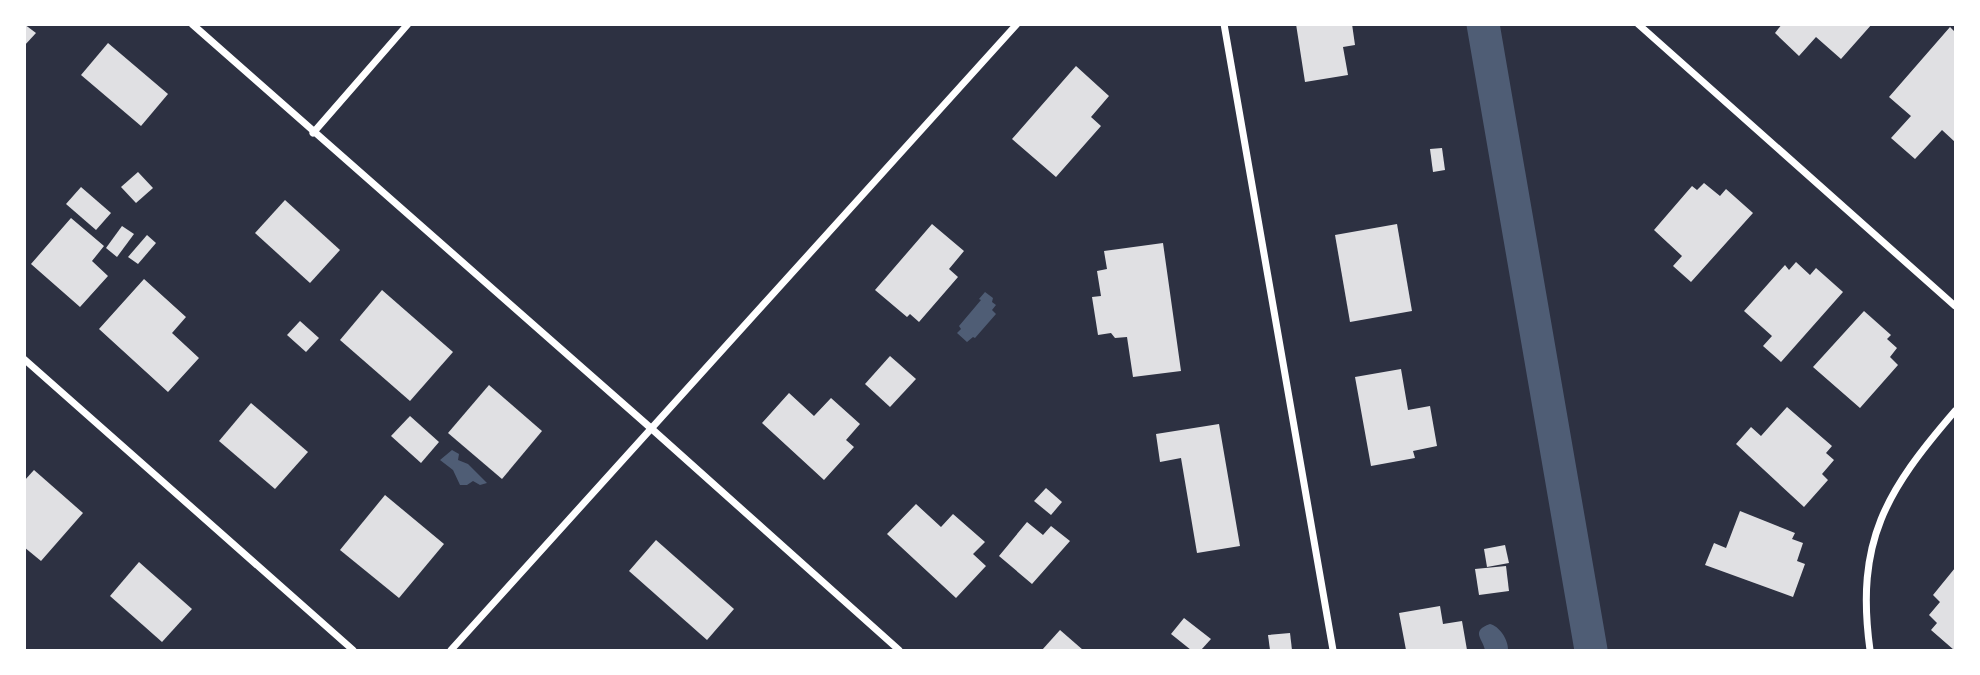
<svg xmlns="http://www.w3.org/2000/svg" width="1980" height="675" font-family="Barlow,sans-serif">
<rect width="100%" height="100%" fill="#2d3142"/>
<g fill="#4f5d75">
<polygon points="985,292 993,298 992,302 996,305 992,310 996,314 975,338 973,337 967,342 957,333 961,329 959,326 981,300 979,299"/>
<polygon points="452,450 459,454 458,460 468,464 487,483 480,485 473,481 467,485 460,485 453,470 440,460"/>
<path d="M1490,624C1499,626 1508,639 1508,649L1485,650C1483,639 1470,631 1490,624Z"/>
</g>
<g fill="none" stroke-linecap="round" stroke-linejoin="round">
<polyline stroke="#4f5d75" stroke-width="33" points="1483,24 1591,650"/>
</g>
<g fill="#e0e0e3">
<polygon points="24,24 36,33 24,46"/>
<polygon points="1296,24 1352,24 1355,45 1343,47 1348,75 1305,82"/>
<polygon points="1782,24 1872,24 1841,59 1816,37 1799,56 1775,33"/>
<polygon points="1950,27 1955,32 1955,142 1942,130 1915,159 1891,138 1911,116 1889,97"/>
<polygon points="108,43 168,94 141,126 81,75"/>
<polygon points="1076,66 1109,96 1091,117 1101,126 1056,177 1012,139"/>
<polygon points="1442,148 1445,170 1433,172 1430,149"/>
<polygon points="138,172 153,188 136,203 121,187"/>
<polygon points="1704,183 1720,196 1726,189 1753,213 1691,282 1673,266 1682,256 1654,230 1692,186 1697,190"/>
<polygon points="81,187 111,213 96,230 66,204"/>
<polygon points="285,200 340,250 310,283 255,233"/>
<polygon points="71,218 104,246 92,261 108,276 80,307 31,264"/>
<polygon points="932,224 964,251 949,269 958,277 919,322 910,314 907,317 875,290"/>
<polygon points="1397,224 1412,311 1350,322 1335,235"/>
<polygon points="122,226 134,234 117,257 106,248"/>
<polygon points="147,235 156,243 138,264 128,257"/>
<polygon points="1163,243 1181,371 1133,377 1127,337 1115,338 1111,333 1098,335 1092,297 1101,296 1097,271 1107,269 1104,251"/>
<polygon points="1796,262 1810,275 1816,268 1843,292 1781,362 1763,346 1772,336 1744,311 1785,265 1789,270"/>
<polygon points="144,279 186,317 172,333 199,358 168,392 99,329"/>
<polygon points="382,290 453,352 410,401 340,340"/>
<polygon points="1864,311 1891,335 1887,339 1897,348 1890,357 1898,365 1860,408 1813,367"/>
<polygon points="300,321 319,338 306,352 287,335"/>
<polygon points="890,356 916,379 890,407 865,384"/>
<polygon points="1401,369 1408,410 1430,406 1437,446 1413,451 1415,458 1371,466 1355,377"/>
<polygon points="489,385 542,431 502,479 448,433"/>
<polygon points="789,393 814,416 831,398 860,424 846,440 854,447 824,480 762,423"/>
<polygon points="251,403 308,452 275,489 219,441"/>
<polygon points="1787,407 1832,446 1826,453 1834,460 1822,474 1828,480 1804,507 1736,444 1751,427 1761,436"/>
<polygon points="410,416 439,442 421,463 391,436"/>
<polygon points="1219,424 1240,546 1197,553 1181,458 1160,462 1156,434"/>
<polygon points="34,470 83,513 41,561 24,547 24,481"/>
<polygon points="1046,488 1062,502 1051,515 1034,501"/>
<polygon points="385,495 444,544 399,598 340,550"/>
<polygon points="916,504 941,527 953,514 985,542 973,554 986,566 956,598 887,534"/>
<polygon points="1740,511 1795,533 1792,539 1803,543 1797,561 1805,564 1793,597 1705,565 1714,543 1726,548"/>
<polygon points="1027,522 1043,535 1051,526 1070,541 1032,584 999,556"/>
<polygon points="656,540 734,609 707,640 629,571"/>
<polygon points="1505,545 1509,563 1487,567 1484,549"/>
<polygon points="139,562 192,609 162,642 110,596"/>
<polygon points="1506,566 1509,591 1479,595 1475,569"/>
<polygon points="1955,568 1955,650 1954,650 1931,630 1937,623 1929,615 1940,602 1933,595"/>
<polygon points="1440,606 1443,624 1462,621 1467,650 1406,650 1399,613"/>
<polygon points="1184,618 1211,639 1201,650 1191,650 1171,634"/>
<polygon points="1060,630 1083,650 1042,650"/>
<polygon points="1290,633 1292,650 1270,650 1268,635"/>
</g>
<g fill="none" stroke-linecap="round" stroke-linejoin="round">
<g stroke="#fff" stroke-width="7">
<polyline points="192,24 653,430 899,650"/>
<polyline points="1224,24 1333,650"/>
<polyline points="1638,24 1955,306"/>
<polyline points="313,133 408,24"/>
<polyline points="24,359 353,650"/>
<polyline points="451,650 1017,24"/>
<path d="M1870,650C1855,541 1886,491 1955,411"/>
</g>
</g>
<rect width="1980" height="675" fill="none" stroke="#ffffff" stroke-width="52"/>
</svg>
